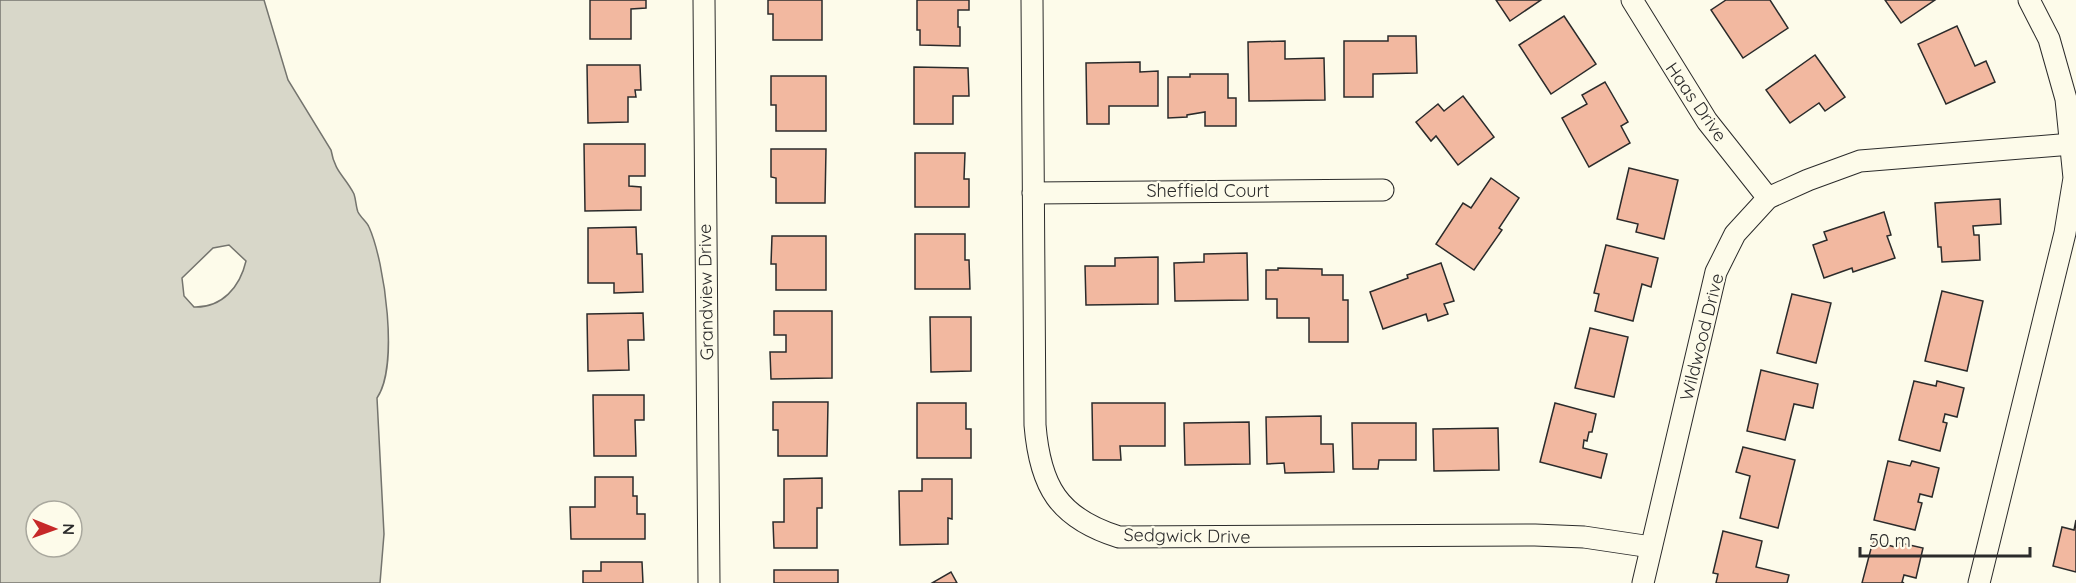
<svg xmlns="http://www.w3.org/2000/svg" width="2076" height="583" font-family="Quicksand,sans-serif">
<rect width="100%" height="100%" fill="#fdfbea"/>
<path fill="#d8d7c9" stroke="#74746e" stroke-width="1.5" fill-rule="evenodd" d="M0,0H264L288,80L331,150C335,173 345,176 354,194C356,200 356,207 358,212C361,218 367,222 369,227C385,263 399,366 377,398L384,534L380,583H0ZM229,245L246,261C240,287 222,308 194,307L184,296L182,278L213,248ZM36,511H72V547H36Z"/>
<g fill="#f2b8a0" stroke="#2b2b2b" stroke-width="1.5">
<polygon points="590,0 646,0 646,8 631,9 631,39 590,39"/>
<polygon points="768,0 822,0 822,40 773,40 773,14 768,14"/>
<polygon points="917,0 969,0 969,10 958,10 958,27 960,27 960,46 920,45 920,30 917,30"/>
<polygon points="1496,0 1541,0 1510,21"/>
<polygon points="1726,0 1770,0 1788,28 1743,58 1711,10"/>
<polygon points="1885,0 1935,0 1901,23"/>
<polygon points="1564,16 1596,64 1551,94 1519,45"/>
<polygon points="1957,26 1975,66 1986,61 1995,82 1946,104 1918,44"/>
<polygon points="1388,36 1416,36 1417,73 1373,74 1373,97 1344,97 1344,41 1388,41"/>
<polygon points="1285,41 1285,59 1324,58 1325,100 1249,101 1248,42"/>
<polygon points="1815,55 1845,97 1825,111 1819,103 1790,123 1766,90"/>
<polygon points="1140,62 1140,72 1158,71 1158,106 1109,106 1109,124 1087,124 1086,63"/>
<polygon points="587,65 640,65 641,90 635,90 636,97 628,97 628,122 588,123"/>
<polygon points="914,67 968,68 969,96 953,96 953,124 914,124"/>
<polygon points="1190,74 1228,74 1228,98 1236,98 1236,126 1205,126 1205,112 1187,115 1187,117 1168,118 1168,77 1190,77"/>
<polygon points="771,76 826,76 826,131 776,131 776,105 771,105"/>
<polygon points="1605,82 1628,122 1621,126 1630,143 1589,167 1562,118 1587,104 1582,95"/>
<polygon points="1463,96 1494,137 1458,165 1436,136 1431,141 1416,122 1438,104 1444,111"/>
<polygon points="584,144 645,144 645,176 629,176 629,186 641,187 641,210 585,211"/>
<polygon points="771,149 826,149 825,203 776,203 776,178 771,177"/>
<polygon points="915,153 965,153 964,179 969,179 969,207 915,207"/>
<polygon points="1629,168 1678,180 1664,239 1636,232 1638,224 1617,219"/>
<polygon points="1491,178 1519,198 1499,228 1502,230 1474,270 1436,244 1463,203 1471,208"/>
<polygon points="2000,199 2001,224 1973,226 1974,235 1979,235 1980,260 1942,262 1941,247 1938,247 1935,203"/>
<polygon points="1884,212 1891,235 1887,236 1895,258 1853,272 1852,268 1824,278 1813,245 1827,240 1824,232"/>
<polygon points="636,227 637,254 642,254 643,292 614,293 614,283 588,283 588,228"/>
<polygon points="915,234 965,234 965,260 969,260 970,289 915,289"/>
<polygon points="772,236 826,236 826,290 776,290 776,264 771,264"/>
<polygon points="1606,245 1658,258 1651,287 1642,284 1633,321 1595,311 1599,294 1594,293"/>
<polygon points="1247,253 1248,300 1175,301 1174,263 1204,262 1204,254"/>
<polygon points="1158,257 1158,304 1086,305 1085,266 1115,266 1115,258"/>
<polygon points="1441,263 1454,301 1444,304 1448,314 1428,321 1426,314 1383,329 1370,292 1408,278 1407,275"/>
<polygon points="1278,268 1322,269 1322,275 1343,275 1343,300 1348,300 1348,342 1309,342 1309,318 1277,318 1277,299 1266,299 1266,270 1278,270"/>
<polygon points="1942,291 1983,301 1967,371 1925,361"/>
<polygon points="1792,294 1831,303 1816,363 1777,353"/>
<polygon points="774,311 832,311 832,378 771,379 770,352 786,352 786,335 774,335"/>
<polygon points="643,313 644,340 628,340 629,370 588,371 587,314"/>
<polygon points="930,317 971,317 971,371 931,372"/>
<polygon points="1590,328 1628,337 1614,397 1575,388"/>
<polygon points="1761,370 1818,384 1813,408 1794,404 1785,440 1747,431"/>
<polygon points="1914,381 1936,386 1937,381 1964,388 1957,417 1945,414 1943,422 1947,423 1940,451 1899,440"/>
<polygon points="593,395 644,395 644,420 635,420 636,456 594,456"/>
<polygon points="773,402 828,402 827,456 778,456 778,430 773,430"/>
<polygon points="917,403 966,403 966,429 971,429 971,458 917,458"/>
<polygon points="1092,403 1165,403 1165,446 1120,446 1121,460 1093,460"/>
<polygon points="1555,403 1596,414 1592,432 1589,432 1587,441 1584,440 1583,448 1607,454 1601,478 1540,462"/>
<polygon points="1321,416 1321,444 1333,444 1334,472 1285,473 1284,463 1267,464 1266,417"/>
<polygon points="1249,422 1250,464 1185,465 1184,423"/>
<polygon points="1352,423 1416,423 1416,460 1379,460 1378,469 1353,469"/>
<polygon points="1498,428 1499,470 1434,471 1433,429"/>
<polygon points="1743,447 1795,460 1778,528 1740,518 1750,476 1736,472"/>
<polygon points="1888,461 1910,466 1912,461 1939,468 1932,497 1920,494 1918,502 1922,503 1915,530 1874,520"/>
<polygon points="595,477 633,477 633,496 637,496 637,514 645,514 645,539 571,539 570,507 595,507"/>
<polygon points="822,478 822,508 817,508 817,548 774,548 773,522 784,522 784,479"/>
<polygon points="922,479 952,479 952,519 948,518 948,544 900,545 899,491 922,491"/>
<polygon points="2076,520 2076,572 2053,566 2062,527 2074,530"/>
<polygon points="1723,531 1762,541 1756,567 1789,575 1787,583 1716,583 1718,574 1713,573"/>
<polygon points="1873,541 1895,547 1896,542 1923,548 1916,578 1904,575 1902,582 1904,583 1862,583"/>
<polygon points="601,562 642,562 643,583 583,583 583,571 601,571"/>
<rect x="774" y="570" width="64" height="13"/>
<polygon points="951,572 957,583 932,583"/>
</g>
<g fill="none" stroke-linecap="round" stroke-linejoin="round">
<g stroke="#2b2b2b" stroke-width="23">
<g id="street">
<polyline points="704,0 709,583"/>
<path d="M1032,0L1035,425C1040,486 1058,518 1119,537L1535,535L1584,537L1651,547"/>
<polyline points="1632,0 1707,121 1768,198"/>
<polyline points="1033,193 1383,190"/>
<polyline points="1643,583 1716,272 1735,234 1768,198 1808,180 1860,161 2072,144"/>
<polyline points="1979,583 2065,233 2074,178 2066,99 2049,39 2029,0"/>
</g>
</g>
<use href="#street" stroke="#fdfbea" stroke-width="21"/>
</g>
<g text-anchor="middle" stroke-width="4.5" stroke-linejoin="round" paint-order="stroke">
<g font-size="18" fill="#2b2b2b" stroke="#fdfbea">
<text transform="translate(1696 102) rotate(55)" y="6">Haas Drive</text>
<text x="1208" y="197">Sheffield Court</text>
<text transform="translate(706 292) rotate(-91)" y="6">Grandview Drive</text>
<text transform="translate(1702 337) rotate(-76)" y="6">Wildwood Drive</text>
<text transform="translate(1187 536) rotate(1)" y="6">Sedgwick Drive</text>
</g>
</g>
<g transform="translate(54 529) rotate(91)"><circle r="28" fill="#fdfbea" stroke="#a9a89e" stroke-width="1.5"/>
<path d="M0-4.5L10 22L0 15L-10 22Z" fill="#c62828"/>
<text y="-9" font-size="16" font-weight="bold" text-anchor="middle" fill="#2b2b2b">N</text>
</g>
<path d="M1860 547v9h170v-9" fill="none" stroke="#2b2b2b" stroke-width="3"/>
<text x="1869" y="547" font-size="18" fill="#2b2b2b" stroke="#fdfbea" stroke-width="4.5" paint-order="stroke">50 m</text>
</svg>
